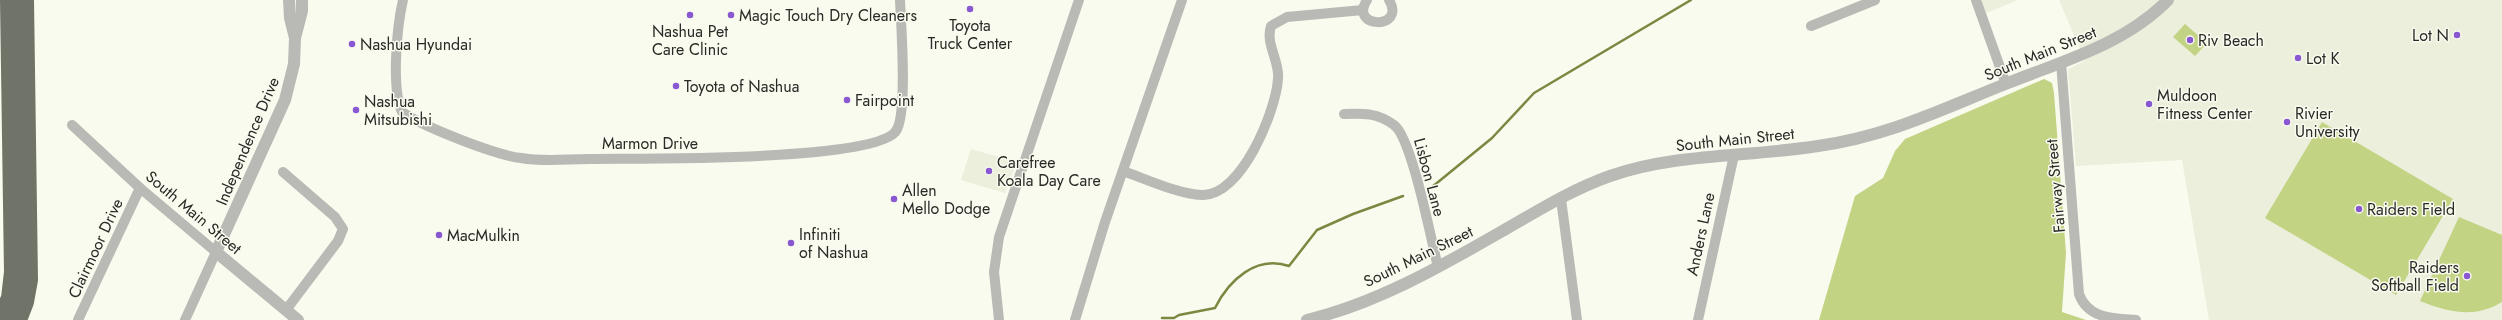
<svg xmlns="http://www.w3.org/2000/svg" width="2502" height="320" font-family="Jost,sans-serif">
<rect width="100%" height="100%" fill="#f8fbee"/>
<g fill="#ebefdb">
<polygon points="1981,0 2018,0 1986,13"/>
<polygon points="2059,0 2502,0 2502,320 2209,320 2182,160 2076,166 2068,69 2085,61"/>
<polygon points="971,149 1017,162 1005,193 961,180"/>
</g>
<g fill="#c3d384">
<polygon points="2185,24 2207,43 2195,56 2173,37"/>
<polygon points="2044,79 2052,83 2054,93 2066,253 2062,312 2086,320 1819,320 1855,196 1883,178 1895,151 1905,139"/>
<polygon points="2322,122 2453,199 2396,295 2265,218"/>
<path d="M2459,217L2502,235V302C2474,319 2448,312 2420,301Z"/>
</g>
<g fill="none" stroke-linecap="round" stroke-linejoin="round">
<g stroke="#7c8841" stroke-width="2.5">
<polyline points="1432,187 1492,138 1534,93 1691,0"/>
<path d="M1162,318H1174L1179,315L1215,308C1229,280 1256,255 1289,266L1317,230L1353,214L1403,196"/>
</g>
<g stroke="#b9bab5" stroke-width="10">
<path d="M403,0C397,26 391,88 402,112C424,127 495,155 521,158C543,162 567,159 589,159C635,158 874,162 896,131C908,114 901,25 900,0"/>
<path d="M1367,0C1348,29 1407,30 1389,0"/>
<polyline points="1976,0 2006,84"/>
<polyline points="1811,26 1875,0"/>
<path d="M2061,62L2079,294C2088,319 2113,318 2136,320"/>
<path d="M1344,114C1363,113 1378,113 1394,125C1412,138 1431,240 1438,267"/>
<polyline points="72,125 140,188 216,252 185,320"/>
<path d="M1123,171C1146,179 1178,194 1202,195C1241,197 1276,111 1278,79C1280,61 1265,44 1271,26L1287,17L1363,10"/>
<polyline points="283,172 335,217 343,229 338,241 286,310"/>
<polyline points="1561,199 1577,320"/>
<polyline points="78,320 140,188"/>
<polyline points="999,320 994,272 999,237 1079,0"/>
<polyline points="1075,320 1105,222 1182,0"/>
<polyline points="1698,320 1734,155"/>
</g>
<g stroke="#b9bab5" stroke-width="12">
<polyline points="289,0 290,18 295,38"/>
<polyline points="298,320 216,252 285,100 294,64 295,38 302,11 302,0"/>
<path d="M1307,320C1378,303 1443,265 1506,229C1539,210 1573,189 1610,176C1676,153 1749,157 1818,146C1889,136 1942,109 2008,83C2063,61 2125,44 2168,0"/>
</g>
<g stroke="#707368" stroke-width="18">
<polyline points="0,320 10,298 13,272 9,0"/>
<polyline points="18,320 25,302 29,280 25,0"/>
</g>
</g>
<g fill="#8958d1" stroke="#f8fbee" stroke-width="1.5">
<circle cx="970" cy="9" r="4"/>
<circle cx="690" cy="15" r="4"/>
<circle cx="731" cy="15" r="4"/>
<circle cx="2457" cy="35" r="4"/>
<circle cx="2190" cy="40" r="4"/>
<circle cx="352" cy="44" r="4"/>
<circle cx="2298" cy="58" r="4"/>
<circle cx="676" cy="86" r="4"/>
<circle cx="847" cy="100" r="4"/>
<circle cx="2149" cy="104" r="4"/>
<circle cx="356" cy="110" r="4"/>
<circle cx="2287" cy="122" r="4"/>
<circle cx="989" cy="171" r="4"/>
<circle cx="894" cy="199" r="4"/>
<circle cx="2359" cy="209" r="4"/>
<circle cx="439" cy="235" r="4"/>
<circle cx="791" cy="243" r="4"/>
<circle cx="2467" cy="276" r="4"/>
</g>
<g text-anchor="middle" stroke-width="3" stroke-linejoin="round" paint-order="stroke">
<g font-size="16" fill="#292a26" stroke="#f8fbee" text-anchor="start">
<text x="739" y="21">Magic Touch Dry Cleaners</text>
<text x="970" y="31" text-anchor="middle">Toyota<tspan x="970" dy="18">Truck Center</tspan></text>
<text x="690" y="37" text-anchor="middle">Nashua Pet<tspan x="690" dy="18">Care Clinic</tspan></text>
<text x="2449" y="41" text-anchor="end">Lot N</text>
<text x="2198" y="46">Riv Beach</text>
<text x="360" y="50">Nashua Hyundai</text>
<text x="2306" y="64">Lot K</text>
<text x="684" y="92">Toyota of Nashua</text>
<text x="2157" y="101">Muldoon<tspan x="2157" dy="18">Fitness Center</tspan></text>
<text x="855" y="106">Fairpoint</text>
<text x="364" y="107">Nashua<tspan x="364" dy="18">Mitsubishi</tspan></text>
<text x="2295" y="119">Rivier<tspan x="2295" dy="18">University</tspan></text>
<text x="997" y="168">Carefree<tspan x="997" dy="18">Koala Day Care</tspan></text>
<text x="902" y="196">Allen<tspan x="902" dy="18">Mello Dodge</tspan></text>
<text x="2367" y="215">Raiders Field</text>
<text x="799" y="240">Infiniti<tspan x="799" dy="18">of Nashua</tspan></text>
<text x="447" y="241">MacMulkin</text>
<text x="2459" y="273" text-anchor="end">Raiders<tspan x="2459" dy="18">Softball Field</tspan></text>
</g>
<g font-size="16" fill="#292a26" stroke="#f8fbee">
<text transform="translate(2040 53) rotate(-22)" y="6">South Main Street</text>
<text transform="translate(1735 139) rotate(-6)" y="6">South Main Street</text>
<text transform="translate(247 141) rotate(-67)" y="6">Independence Drive</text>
<text x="650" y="149">Marmon Drive</text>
<text transform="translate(1430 177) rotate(75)" y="6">Lisbon Lane</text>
<text transform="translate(2055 186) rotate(-95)" y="6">Fairway Street</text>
<text transform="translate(194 212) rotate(40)" y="6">South Main Street</text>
<text transform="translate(1700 234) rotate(-78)" y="6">Anders Lane</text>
<text transform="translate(95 248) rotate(-65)" y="6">Clairmoor Drive</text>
<text transform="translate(1418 256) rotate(-26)" y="6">South Main Street</text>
</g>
</g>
</svg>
